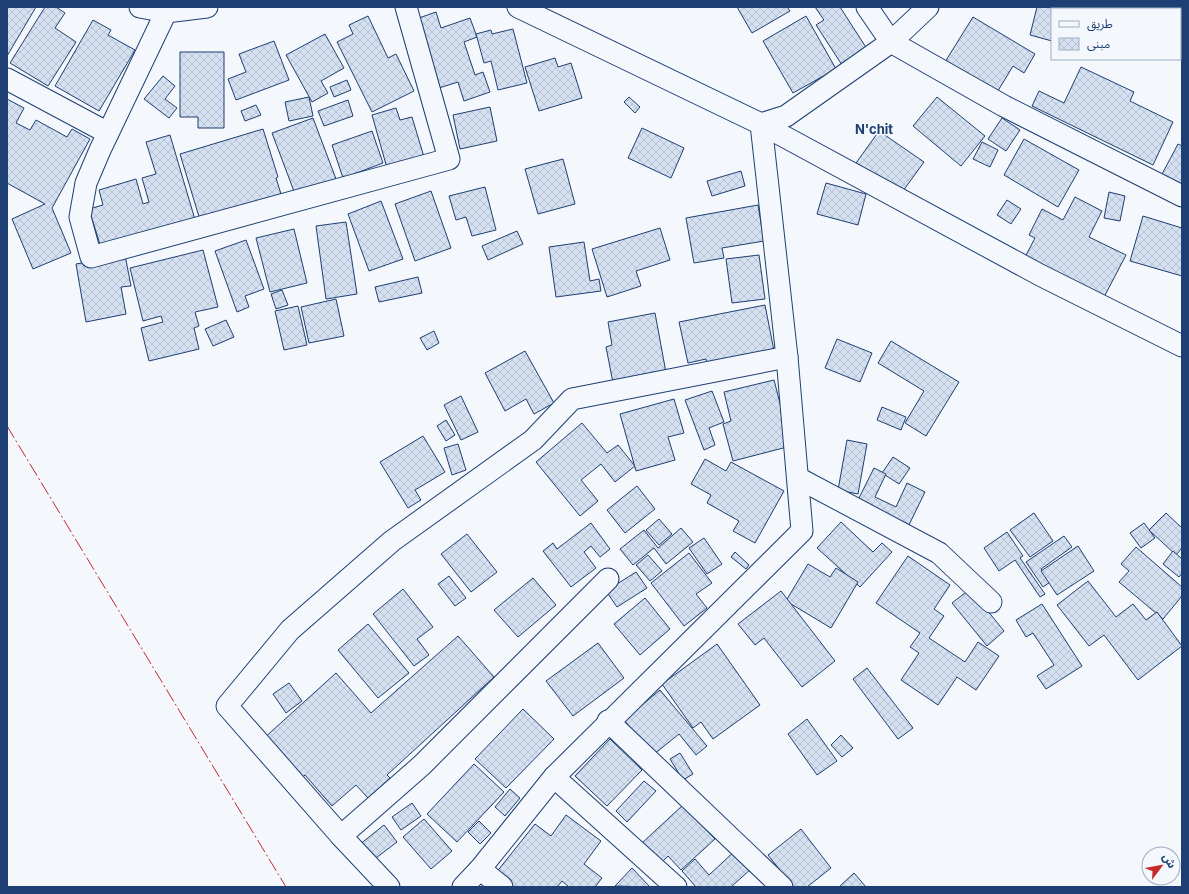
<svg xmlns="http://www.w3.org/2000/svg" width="1189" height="894" font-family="Inter,'Noto Sans Arabic',sans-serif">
<defs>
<pattern id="building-cross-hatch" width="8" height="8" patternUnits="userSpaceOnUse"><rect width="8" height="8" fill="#d5e0f0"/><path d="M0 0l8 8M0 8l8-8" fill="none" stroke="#b6c1d1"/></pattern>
</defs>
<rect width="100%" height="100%" fill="#f4f7fb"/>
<g fill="url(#building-cross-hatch)" stroke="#1d3f73">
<polygon points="7,7 36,7 7,56"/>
<polygon points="45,7 56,7 65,13 55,28 76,42 48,86 10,63"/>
<polygon points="737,7 787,7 790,11 752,33"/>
<polygon points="815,7 840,7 869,52 844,68 816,25 824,20"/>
<polygon points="1037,7 1097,7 1096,9 1052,9 1052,41 1030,35"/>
<polygon points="1105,7 1129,7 1131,9 1104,9"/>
<polygon points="436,12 441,28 470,18 477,37 464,42 475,75 483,72 490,92 464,101 458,82 439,88 416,19"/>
<polygon points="368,16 388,58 396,54 414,91 372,112 337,42 353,34 349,25"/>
<polygon points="806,16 836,69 793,93 763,41"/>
<polygon points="973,17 1035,54 1024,73 1013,66 996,94 945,62"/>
<polygon points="93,20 111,30 108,35 135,50 99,111 55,86"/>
<polygon points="513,29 527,83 498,90 491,61 484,63 476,34 491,30 492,34"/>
<polygon points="325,34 344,68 321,81 328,93 312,102 286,55"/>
<polygon points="274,41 289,80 236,100 228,79 246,72 239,54"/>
<polygon points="180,52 224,52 224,128 198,128 198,117 180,117"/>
<polygon points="555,58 558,67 571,63 582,98 539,111 525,67"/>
<polygon points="1081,67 1134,92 1130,101 1173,122 1153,165 1032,106 1039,91 1064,103"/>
<polygon points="163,76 175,86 165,99 177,108 169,118 144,99"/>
<polygon points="347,80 351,90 334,97 330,87"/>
<polygon points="309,97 313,116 289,121 285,102"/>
<polygon points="629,97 640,107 635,113 624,102"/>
<polygon points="937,97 985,136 961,166 913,126"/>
<polygon points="7,99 24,108 16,123 30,130 36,120 67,137 72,129 90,139 52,208 71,253 33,269 12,219 45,204 7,183"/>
<polygon points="348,100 353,116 324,126 318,111"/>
<polygon points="256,105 261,115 245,121 241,111"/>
<polygon points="490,107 497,141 460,149 453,115"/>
<polygon points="396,108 400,120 412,117 424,157 387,168 372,115"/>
<polygon points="313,118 336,179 295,194 272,133"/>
<polygon points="1002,118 1020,130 1006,151 988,139"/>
<polygon points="642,128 684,148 671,178 628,158"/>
<polygon points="263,129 278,177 276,178 281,194 200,220 180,154"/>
<polygon points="372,131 383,163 343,178 332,145"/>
<polygon points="879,131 924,162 900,195 856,163"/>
<polygon points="170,135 196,223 102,251 89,209 103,205 99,190 136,179 143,204 149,202 142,178 156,174 146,142"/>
<polygon points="1024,139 1079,170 1058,207 1004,175"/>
<polygon points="982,142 998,150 990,167 973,159"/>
<polygon points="1178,144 1182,146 1182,188 1161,176"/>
<polygon points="563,159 575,204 538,214 525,169"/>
<polygon points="741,171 745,186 712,196 707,181"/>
<polygon points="826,183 866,194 858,225 817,214"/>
<polygon points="485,187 496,230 472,236 466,217 456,220 449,196"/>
<polygon points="431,191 451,248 415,261 395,204"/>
<polygon points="1109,192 1125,196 1120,221 1104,218"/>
<polygon points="1075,197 1102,211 1089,237 1126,255 1103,299 1024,259 1035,238 1029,235 1042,209 1063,220"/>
<polygon points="1007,200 1021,209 1011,224 997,215"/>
<polygon points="381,201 403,259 369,271 348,214"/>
<polygon points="758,205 764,241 722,248 724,258 694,263 686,218"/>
<polygon points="1143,216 1182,228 1182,276 1130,261"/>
<polygon points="346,222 357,294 326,299 316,226"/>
<polygon points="660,228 670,260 636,271 641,286 607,297 592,249"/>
<polygon points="294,229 307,283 270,292 256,238"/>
<polygon points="517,231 523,244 488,260 482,246"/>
<polygon points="246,240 264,289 245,296 249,307 237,312 215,251"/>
<polygon points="584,242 590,281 599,279 601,291 556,297 549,247"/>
<polygon points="203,250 218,307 195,312 199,326 194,328 199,349 149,361 141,328 163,322 161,316 143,321 130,268"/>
<polygon points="125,255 131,286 121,287 126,314 86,322 76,264"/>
<polygon points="759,255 765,299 732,303 726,259"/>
<polygon points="418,277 422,293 379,302 375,287"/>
<polygon points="282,290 288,305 276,309 271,294"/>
<polygon points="336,299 344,336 309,343 301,307"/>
<polygon points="765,305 775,356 708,369 706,359 688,363 679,322"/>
<polygon points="298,306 307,345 284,350 275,311"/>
<polygon points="655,313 667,378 614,388 606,347 612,345 608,322"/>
<polygon points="226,320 234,337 213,346 205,329"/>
<polygon points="434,331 439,343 427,350 420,338"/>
<polygon points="837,339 872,353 860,382 825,368"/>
<polygon points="891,341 959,382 926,436 905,423 924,391 878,363"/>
<polygon points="525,351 554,403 534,414 526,399 505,411 485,373"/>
<polygon points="774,380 791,446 733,461 723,424 731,421 724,392"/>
<polygon points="712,391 724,422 709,428 715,445 704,450 685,400"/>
<polygon points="461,396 478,432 461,440 444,405"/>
<polygon points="674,399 684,433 668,437 675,460 636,471 620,414"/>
<polygon points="882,407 906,417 901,430 877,420"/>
<polygon points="446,420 455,435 446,441 437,426"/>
<polygon points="582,423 607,453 618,445 635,466 615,482 601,464 581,480 598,501 580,516 536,462"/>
<polygon points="423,436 445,472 415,490 421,500 408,508 380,462"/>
<polygon points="847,440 867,444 858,494 838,490"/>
<polygon points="458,444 466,470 452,475 444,448"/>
<polygon points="893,457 910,468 899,484 882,473"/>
<polygon points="705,459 726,471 731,462 784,491 755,543 733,531 739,521 707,503 711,495 691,484"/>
<polygon points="874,468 886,474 875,497 896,507 907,483 925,492 907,529 856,504"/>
<polygon points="637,486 655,509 625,533 607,510"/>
<polygon points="1034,513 1053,541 1030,557 1010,530"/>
<polygon points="1166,513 1182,528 1182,548 1176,555 1149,530"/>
<polygon points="659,519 672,534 659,545 646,530"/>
<polygon points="841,522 873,552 882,543 892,552 860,587 817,548"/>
<polygon points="591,523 610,549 600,557 591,546 584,552 596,568 571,587 543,551 553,543 557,549"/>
<polygon points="1144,523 1155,538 1141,548 1130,533"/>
<polygon points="681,528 693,542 666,564 654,548 633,565 620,549 644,530 658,548"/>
<polygon points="1007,532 1023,556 1020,558 1045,594 1040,597 1015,560 999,571 984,548"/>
<polygon points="467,534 497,572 471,592 441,554"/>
<polygon points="1064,536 1072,547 1041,569 1050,582 1043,587 1026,562"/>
<polygon points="704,538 722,564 707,574 689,548"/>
<polygon points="1078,546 1094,571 1057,595 1041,571"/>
<polygon points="1136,547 1182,587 1182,596 1163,619 1119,582 1129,571 1121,564"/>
<polygon points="1173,551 1182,559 1182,573 1179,577 1163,564"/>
<polygon points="735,552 749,565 746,569 731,557"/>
<polygon points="689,553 712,583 696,594 707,608 684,626 651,583"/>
<polygon points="648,555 662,571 650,581 636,565"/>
<polygon points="908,556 950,585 934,609 944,616 929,638 965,662 978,642 999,656 976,690 957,677 938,705 901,680 919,653 910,647 920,633 876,603"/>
<polygon points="808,564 830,577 836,568 858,582 831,628 786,601"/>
<polygon points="636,572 647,588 617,607 606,591"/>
<polygon points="449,576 466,598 455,606 438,584"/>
<polygon points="533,578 556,605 518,637 494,610"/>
<polygon points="1088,581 1116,617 1133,604 1146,620 1157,612 1182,646 1138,680 1104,635 1089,646 1057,605"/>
<polygon points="403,589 433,627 417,639 429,655 414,666 373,614"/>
<polygon points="970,589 1004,631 987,646 952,603"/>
<polygon points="781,591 835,661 802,687 764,638 755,645 738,624"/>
<polygon points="645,598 670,629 640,655 614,624"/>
<polygon points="1042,604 1082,666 1046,689 1037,676 1054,665 1033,633 1026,637 1016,620"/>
<polygon points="368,624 409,673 378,698 338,650"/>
<polygon points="458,636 494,677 387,775 390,778 368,798 356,785 332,806 305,775 298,781 262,740 336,673 371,713"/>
<polygon points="598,643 624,678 573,716 546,681"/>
<polygon points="717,644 760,705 713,739 701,722 693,728 662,684"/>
<polygon points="867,668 913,728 898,739 853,679"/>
<polygon points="289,683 302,701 286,713 273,694"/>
<polygon points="660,690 707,746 696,755 679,734 653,755 624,720"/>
<polygon points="523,709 554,739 506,788 475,759"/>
<polygon points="807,719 837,761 817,775 788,734"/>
<polygon points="841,735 853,748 842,757 831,745"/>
<polygon points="610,739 642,770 607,806 575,776"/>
<polygon points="680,753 693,774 683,780 670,759"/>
<polygon points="474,764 504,792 457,842 427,814"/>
<polygon points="644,781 656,791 627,822 616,811"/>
<polygon points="510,789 520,798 505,816 495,807"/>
<polygon points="412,803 421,816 401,830 392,817"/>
<polygon points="683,805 715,839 681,870 668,856 661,863 642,843"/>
<polygon points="566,815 601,841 584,864 602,878 595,887 569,887 562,881 557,887 513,887 495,874 535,824 551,836"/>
<polygon points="424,819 452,851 431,869 403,837"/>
<polygon points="479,821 491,833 480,844 468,832"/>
<polygon points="384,825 397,842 372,861 359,845"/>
<polygon points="801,829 831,868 807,887 793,887 768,855"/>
<polygon points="736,850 752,868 731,887 696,887 682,871 695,859 709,875"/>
<polygon points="632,868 650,887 615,886"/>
<polygon points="854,873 866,887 839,887"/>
</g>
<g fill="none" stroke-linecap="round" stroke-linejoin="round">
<g stroke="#1d3f73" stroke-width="23">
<g id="street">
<polyline points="140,7 166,12 207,7"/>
<polyline points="518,7 761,124 1040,275 1182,346"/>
<polyline points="867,7 891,42 1004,106 1182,196"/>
<polyline points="166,12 100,150 86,183 80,217 91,257 449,159 406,7"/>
<polyline points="7,79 108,133"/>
<polyline points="798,478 939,553 991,602"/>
<polyline points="608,721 782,887"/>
<polyline points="554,777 676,887"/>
<polyline points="341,836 422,765 608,579"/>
<polyline points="480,869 502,887"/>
<polyline points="389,887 341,836 227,706 290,630 392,541 533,440 572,399 787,357"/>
<polyline points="463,887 480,869 554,777 802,531 787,357 761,124 786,116 891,42 928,7"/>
</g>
</g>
<use href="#street" stroke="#f4f7fb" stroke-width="21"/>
<polyline stroke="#c62828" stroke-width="1" stroke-dasharray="14 3 2 3" stroke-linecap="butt" points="7,426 286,887"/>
</g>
<g text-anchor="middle" stroke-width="3" stroke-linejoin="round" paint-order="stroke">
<g font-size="13" font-weight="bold" fill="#1d3f73" stroke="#f4f7fb">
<text x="874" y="134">N'chit</text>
</g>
</g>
<rect width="1189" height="894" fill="none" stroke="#1d3f73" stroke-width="16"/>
<rect x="1051" y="8" width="130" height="52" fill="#f4f7fb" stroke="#9eadc5"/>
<rect x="1059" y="21" width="20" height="6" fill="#f4f7fb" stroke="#9eadc5"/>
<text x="1087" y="28" font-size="12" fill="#1d3f73">طريق</text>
<rect x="1059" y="38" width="20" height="12" fill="url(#building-cross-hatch)" stroke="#9eadc5"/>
<text x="1087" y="48" font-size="12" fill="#1d3f73">مبنى</text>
<g transform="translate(1161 866) rotate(58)"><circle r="19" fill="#f4f7fb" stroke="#9eadc5"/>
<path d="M0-3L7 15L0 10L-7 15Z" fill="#c62828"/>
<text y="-6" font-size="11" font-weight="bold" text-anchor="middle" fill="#1d3f73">ش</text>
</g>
</svg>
